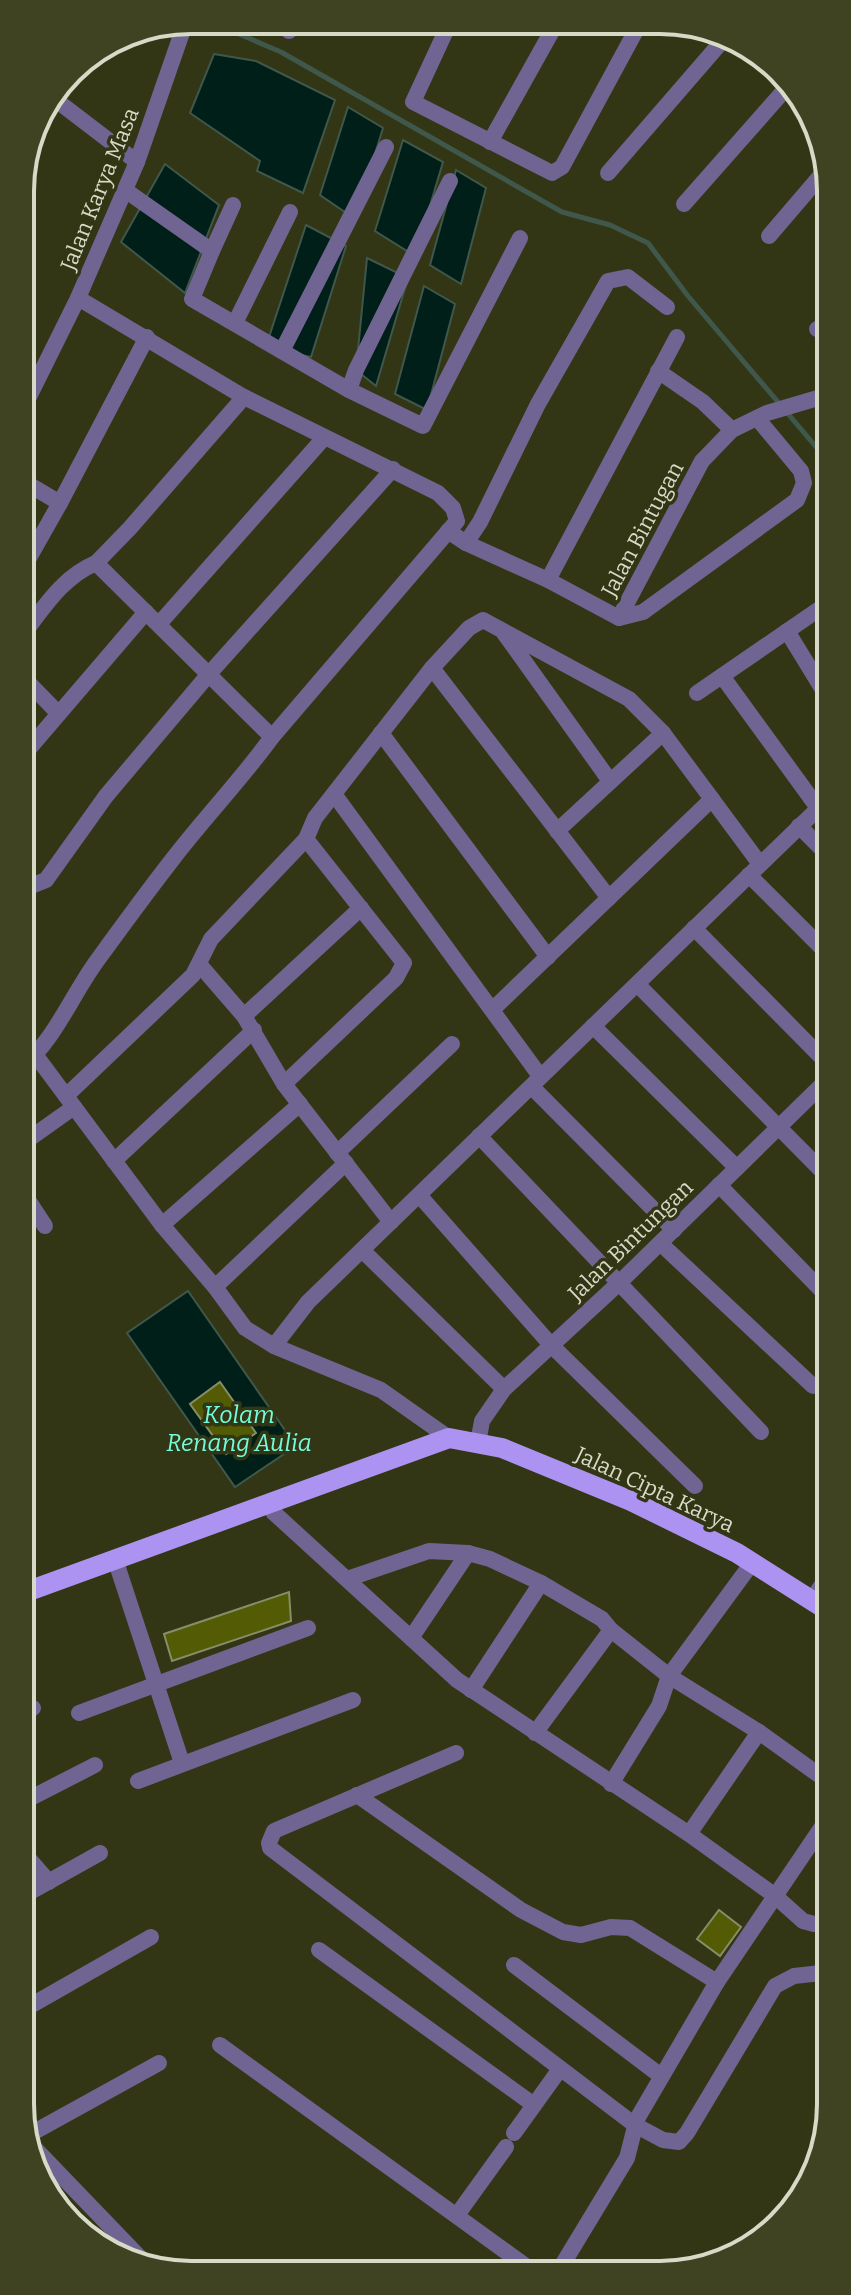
<svg xmlns="http://www.w3.org/2000/svg" width="851" height="2295" font-family="Bitter,serif">
<rect width="100%" height="100%" fill="#323614"/>
<g fill="#001f18" stroke="#40574c" stroke-width="2">
<polygon points="214,54 256,61 335,100 303,193 257,171 260,161 190,113"/>
<polygon points="348,107 383,128 355,219 320,195"/>
<polygon points="403,140 443,162 415,256 375,231"/>
<polygon points="165,164 219,205 185,293 121,242"/>
<polygon points="456,170 486,188 461,284 430,265"/>
<polygon points="306,225 346,246 311,357 282,351 269,337"/>
<polygon points="367,258 408,278 376,386 356,370"/>
<polygon points="424,286 455,304 427,410 395,394"/>
<polygon points="188,1291 296,1446 235,1487 127,1333"/>
</g>
<g fill="none" stroke-linecap="round" stroke-linejoin="round">
<polyline stroke="#40574c" stroke-width="5" points="155,27 162,32 232,31 281,52 562,212 610,225 648,243 688,296 828,461"/>
</g>
<g fill="#535b05" stroke="#878d69" stroke-width="2">
<polygon points="220,1382 256,1433 226,1454 190,1404"/>
<polygon points="289,1592 291,1621 172,1661 164,1634"/>
<polygon points="719,1910 741,1927 720,1956 697,1939"/>
</g>
<g fill="none" stroke-linecap="round" stroke-linejoin="round">
<g stroke="#706492" stroke-width="16">
<polyline points="450,22 413,102 552,173 562,167 640,23"/>
<polyline points="289,31 299,21"/>
<polyline points="52,97 137,162"/>
<polyline points="490,142 557,22"/>
<polyline points="608,173 724,39"/>
<polyline points="125,190 212,251 233,205"/>
<polyline points="684,204 789,85"/>
<polyline points="769,236 828,167"/>
<polyline points="212,251 192,299 349,390 423,426 520,238"/>
<polyline points="235,323 290,212"/>
<polyline points="817,329 828,324"/>
<polyline points="282,351 386,147"/>
<polyline points="658,371 703,402 732,430"/>
<polyline points="349,390 356,370 450,181"/>
<polyline points="244,397 130,528 96,563 272,737"/>
<polyline points="21,413 78,298 137,162 186,21"/>
<polyline points="21,480 60,503"/>
<polyline points="448,531 466,543 548,580 619,618 643,612 797,500 804,483 801,471 757,418"/>
<polyline points="466,543 480,522 538,404 608,281 628,277 667,307"/>
<polyline points="21,572 60,503 147,337"/>
<polyline points="548,580 677,337"/>
<polyline points="619,618 702,461 732,430 767,413 828,395"/>
<polyline points="159,624 323,439"/>
<polyline points="787,631 828,698"/>
<polyline points="504,633 610,781"/>
<path d="M21,637C43,609 62,577 96,563"/>
<polyline points="432,668 609,898"/>
<polyline points="21,675 58,713"/>
<polyline points="722,676 818,808"/>
<polyline points="697,693 828,603"/>
<polyline points="381,733 548,957"/>
<polyline points="21,758 146,612"/>
<polyline points="334,794 540,1076"/>
<polyline points="799,826 829,856"/>
<polyline points="557,831 663,733"/>
<polyline points="749,875 829,955"/>
<polyline points="21,882 31,886 46,880 106,796 209,674 393,469"/>
<polyline points="694,928 829,1065"/>
<polyline points="199,964 244,1016 284,1084 391,1222"/>
<polyline points="637,984 829,1178"/>
<polyline points="492,1010 712,799"/>
<polyline points="244,1016 361,908"/>
<polyline points="593,1026 737,1168"/>
<polyline points="22,1037 162,1225 215,1287 245,1328 274,1346 381,1390 449,1438"/>
<path d="M22,1067C57,1037 72,994 99,958C123,925 147,892 172,860C204,818 241,780 272,737L457,521L453,508L438,493L244,397L78,298"/>
<polyline points="284,1084 396,978 404,963 306,839"/>
<polyline points="532,1087 674,1230"/>
<polyline points="66,1096 193,975 211,939 306,839 315,818 432,668 469,628 483,620 629,699 663,733 760,864"/>
<polyline points="479,1136 761,1432"/>
<polyline points="22,1144 74,1107"/>
<polyline points="337,1153 452,1044"/>
<polyline points="114,1161 254,1030"/>
<polyline points="719,1185 829,1298"/>
<polyline points="22,1191 45,1226"/>
<polyline points="419,1195 551,1345 695,1486"/>
<polyline points="162,1225 300,1104"/>
<polyline points="660,1243 813,1386"/>
<polyline points="362,1250 504,1389"/>
<polyline points="215,1287 346,1163"/>
<polyline points="274,1346 308,1302 829,798"/>
<polyline points="478,1443 482,1421 504,1389 619,1283 829,1078"/>
<polyline points="273,1512 457,1680 689,1834 774,1895 803,1921 814,1924 830,1921"/>
<polyline points="115,1559 182,1763"/>
<polyline points="347,1579 429,1551 468,1553 490,1559 541,1583 602,1619 611,1630 669,1676 759,1732 830,1783"/>
<polyline points="812,1599 830,1574"/>
<polyline points="411,1638 468,1553"/>
<polyline points="471,1690 541,1583"/>
<polyline points="23,1713 33,1708"/>
<polyline points="79,1713 308,1628"/>
<polyline points="535,1733 611,1630"/>
<polyline points="456,1753 274,1831 269,1843 270,1848 635,2125 663,2140 679,2142 687,2133 775,1986 794,1976 830,1972"/>
<polyline points="138,1781 353,1700"/>
<polyline points="611,1784 659,1706 669,1676 752,1563"/>
<polyline points="357,1795 521,1910 563,1932 581,1935 611,1927 630,1928 717,1982"/>
<polyline points="23,1802 95,1765"/>
<polyline points="689,1834 759,1732"/>
<polyline points="23,1852 49,1882"/>
<polyline points="23,1896 100,1853"/>
<polyline points="319,1950 534,2105"/>
<polyline points="514,1965 661,2076"/>
<polyline points="23,2010 151,1937"/>
<polyline points="220,2045 534,2272"/>
<polyline points="514,2133 560,2069"/>
<polyline points="23,2136 150,2268"/>
<polyline points="25,2137 159,2063"/>
<polyline points="457,2215 506,2147"/>
<polyline points="558,2272 627,2158 637,2119 717,1982 830,1815"/>
</g>
<polyline stroke="#ad93f1" stroke-width="20" points="23,1593 449,1438 502,1448 631,1501 737,1553 830,1612"/>
</g>
<g text-anchor="middle" stroke-width="7" stroke-linejoin="round" paint-order="stroke">
<g font-size="22" fill="#d7dac7" stroke="#323614">
<text transform="translate(99 189) rotate(-68)" y="8">Jalan Karya Masa</text>
<text transform="translate(642 529) rotate(-62)" y="8">Jalan Bintugan</text>
<text transform="translate(630 1240) rotate(-44)" y="8">Jalan Bintungan</text>
<text transform="translate(655 1489) rotate(25)" y="8">Jalan Cipta Karya</text>
</g>
<g font-size="24" font-style="italic" fill="#73fcdc" stroke="#323614">
<text x="239" y="1423">Kolam<tspan x="239" dy="28">Renang Aulia</tspan></text>
</g>
</g>
<path d="M0 0H851V2295H0ZM191 34H660A157 157 0 0 1 817 191V2104A157 157 0 0 1 660 2261H191A157 157 0 0 1 34 2104V191A157 157 0 0 1 191 34Z" fill="#3f4322" fill-rule="evenodd"/>
<path fill="none" stroke="#d7dac7" stroke-width="4" d="M191 34H660A157 157 0 0 1 817 191V2104A157 157 0 0 1 660 2261H191A157 157 0 0 1 34 2104V191A157 157 0 0 1 191 34Z"/>
</svg>
